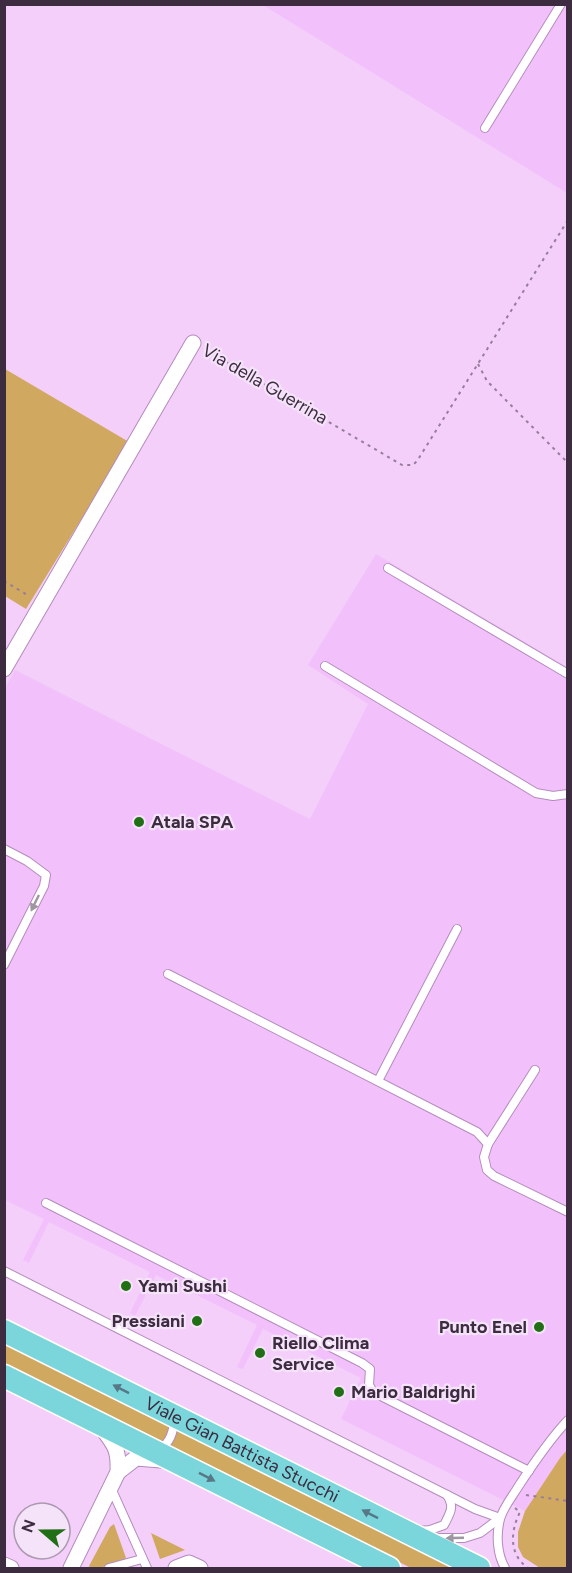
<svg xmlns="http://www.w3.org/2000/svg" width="572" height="1573" font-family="Figtree,sans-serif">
<rect width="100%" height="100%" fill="#f3cff9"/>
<g fill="#f2c1fb">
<polygon points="263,5 567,5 567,193"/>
<polygon points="376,554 567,667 567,1450 560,1458 525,1511 341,1419 361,1378 263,1329 243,1369 237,1367 257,1325 156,1275 135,1316 130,1313 150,1272 49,1222 29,1263 23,1260 44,1219 5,1200 4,690 15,670 310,819 368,704 308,665"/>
</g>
<g fill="#d0a85f">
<polygon points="5,369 129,442 26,609 5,596"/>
<polygon points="4,1343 462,1568 411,1568 5,1363"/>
<polygon points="567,1450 567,1568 540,1568 523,1557 518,1547 518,1532 525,1511 560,1458"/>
<path d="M114,1524L126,1558C117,1565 101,1568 90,1568L89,1566L110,1527Z"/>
<polygon points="151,1533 185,1550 160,1559"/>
</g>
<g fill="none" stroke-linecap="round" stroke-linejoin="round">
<g stroke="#b58bbd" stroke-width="10">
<g id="lane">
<polyline points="485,128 561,4"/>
<polyline points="388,568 568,674"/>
<polyline points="325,666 536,793 553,796 568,794"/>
<polyline points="4,849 27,861 46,875 44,886 4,965"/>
<polyline points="168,974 477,1132 488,1144 484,1157 487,1170 494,1176 568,1212"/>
<polyline points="378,1081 457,929"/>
<polyline points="488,1144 535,1070"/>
<polyline points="46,1203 362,1363 370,1369 369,1385 373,1392 529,1471"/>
<polyline points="4,1271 475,1509 500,1518"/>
<path d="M160,1449C171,1442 174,1431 174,1418"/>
<polyline points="111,1488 147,1568"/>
<path d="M419,1531L430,1530L444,1525C450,1513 455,1507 447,1495"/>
<polyline points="436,1538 464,1538 480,1533 500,1518"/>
<polyline points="109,1568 142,1559"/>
<path d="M505,1568C497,1554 496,1535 500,1519C503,1508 512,1497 518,1487C533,1464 549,1440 568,1420"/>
</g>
</g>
<g stroke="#b58bbd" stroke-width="17">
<g id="street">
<polyline points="4,669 193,343"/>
<polyline points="118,1472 136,1458 161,1460"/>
<polyline points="4,1565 11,1568"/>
<path d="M71,1568L118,1472C119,1450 115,1445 102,1428"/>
<polyline points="176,1568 189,1563 200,1568"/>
</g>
</g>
<g stroke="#fff" stroke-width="25">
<g id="primary">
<path id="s1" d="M4,1331L479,1568"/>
<polyline points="4,1376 389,1568"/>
</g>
</g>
<g stroke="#977d9c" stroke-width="2" stroke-dasharray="3 4.5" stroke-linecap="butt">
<polyline points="206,350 402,465 413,465 417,461 568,220"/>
<polyline points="478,364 487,381 568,463"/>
<polyline points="4,581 29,596"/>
<polyline points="526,1495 568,1501"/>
<path d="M515,1508L520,1512C510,1532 509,1555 528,1568"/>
</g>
<use href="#lane" stroke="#fff" stroke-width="8"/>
<use href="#street" stroke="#fff" stroke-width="15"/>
<use href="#primary" stroke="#7ad6db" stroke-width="22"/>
</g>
<defs><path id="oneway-solid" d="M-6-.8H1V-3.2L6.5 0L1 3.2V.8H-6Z" transform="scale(1.5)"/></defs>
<g fill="#9e96a0">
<use href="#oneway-solid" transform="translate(35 903) rotate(116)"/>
<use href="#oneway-solid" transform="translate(455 1538) rotate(178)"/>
</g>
<g fill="#587886">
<use href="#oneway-solid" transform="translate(121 1389) rotate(-153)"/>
<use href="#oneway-solid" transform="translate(207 1477) rotate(27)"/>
<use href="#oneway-solid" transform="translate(370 1514) rotate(-153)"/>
</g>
<g fill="#216f14" stroke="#f5e3f9" stroke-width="2">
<circle cx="139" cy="822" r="6"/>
<circle cx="126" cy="1286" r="6"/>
<circle cx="197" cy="1321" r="6"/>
<circle cx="539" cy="1327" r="6"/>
<circle cx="260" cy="1353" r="6"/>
<circle cx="339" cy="1392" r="6"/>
</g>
<g text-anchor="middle" stroke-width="4.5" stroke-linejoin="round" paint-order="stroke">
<g font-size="18" fill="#3d2c40" stroke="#f5e3f9">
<text transform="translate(265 384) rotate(30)" y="6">Via della Guerrina</text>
<text dy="6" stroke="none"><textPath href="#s1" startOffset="266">Viale Gian Battista Stucchi</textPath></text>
</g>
<g font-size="18" font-weight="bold" fill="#3d2c40" stroke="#f5e3f9" text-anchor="start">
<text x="151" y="828">Atala SPA</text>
<text x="138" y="1292">Yami Sushi</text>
<text x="185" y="1327" text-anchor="end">Pressiani</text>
<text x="527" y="1333" text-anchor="end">Punto Enel</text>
<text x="272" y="1349">Riello Clima<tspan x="272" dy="21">Service</tspan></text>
<text x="351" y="1398">Mario Baldrighi</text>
</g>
</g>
<rect width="572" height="1573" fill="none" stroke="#3d2c40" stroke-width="12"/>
<g transform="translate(42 1531) rotate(290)"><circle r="28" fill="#f5e3f9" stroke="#ab9aaf" stroke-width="1.5"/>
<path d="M0-4.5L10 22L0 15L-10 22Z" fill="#216f14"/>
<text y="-9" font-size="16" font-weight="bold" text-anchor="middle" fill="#3d2c40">N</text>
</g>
</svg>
